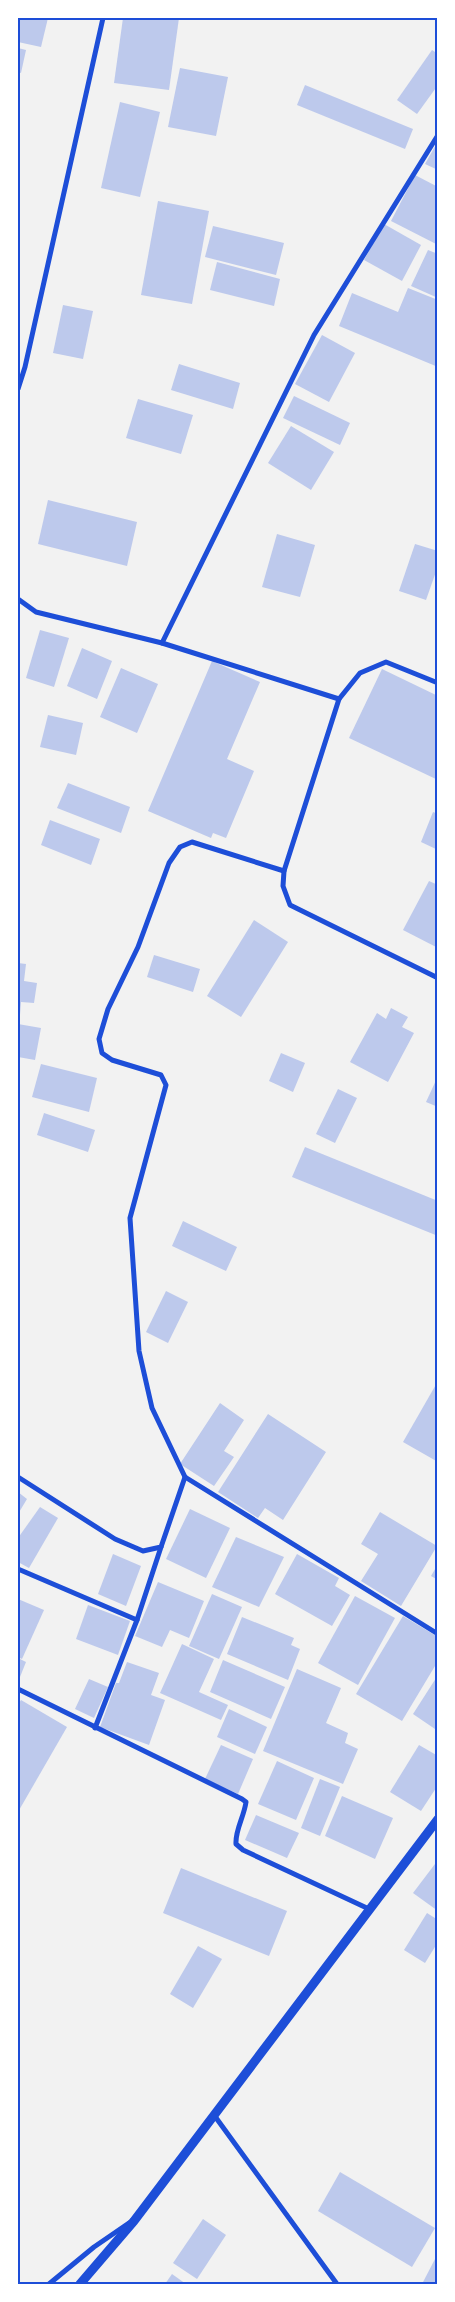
<svg xmlns="http://www.w3.org/2000/svg" width="455" height="2302" font-family="'Alegreya Sans',sans-serif">
<rect width="100%" height="100%" fill="#f2f2f2"/>
<g fill="#bdc9ec">
<polygon points="18,18 48,18 41,47 18,42"/>
<polygon points="123,18 179,18 169,90 114,83"/>
<polygon points="18,48 26,50 21,73 18,72"/>
<polygon points="432,50 438,54 438,85 417,114 397,100"/>
<polygon points="180,68 228,77 216,136 168,127"/>
<polygon points="305,85 413,129 405,149 297,105"/>
<polygon points="120,102 160,112 140,197 101,188"/>
<polygon points="438,141 438,170 425,164"/>
<polygon points="415,175 438,187 438,245 391,221"/>
<polygon points="158,201 209,211 192,304 141,295"/>
<polygon points="384,224 421,245 402,281 364,260"/>
<polygon points="213,226 284,243 276,275 205,257"/>
<polygon points="428,250 438,254 438,298 411,286"/>
<polygon points="217,262 280,279 274,306 210,290"/>
<polygon points="408,288 438,300 438,367 339,326 352,293 398,312"/>
<polygon points="63,305 93,311 83,359 53,353"/>
<polygon points="322,335 355,353 329,402 295,384"/>
<polygon points="179,364 240,383 233,409 171,390"/>
<polygon points="294,396 350,423 340,445 283,418"/>
<polygon points="138,399 193,415 181,454 126,438"/>
<polygon points="291,426 334,452 311,490 268,463"/>
<polygon points="48,500 137,522 127,566 38,544"/>
<polygon points="277,534 315,545 300,597 262,587"/>
<polygon points="415,544 438,551 438,566 426,600 399,591"/>
<polygon points="40,630 69,638 54,687 26,678"/>
<polygon points="82,648 112,661 97,699 67,686"/>
<polygon points="212,661 260,682 227,759 254,771 226,838 213,833 211,838 148,811"/>
<polygon points="121,668 158,684 137,733 100,717"/>
<polygon points="382,669 438,696 438,780 349,738"/>
<polygon points="48,715 83,723 76,755 40,747"/>
<polygon points="68,783 130,807 121,833 57,808"/>
<polygon points="433,812 438,814 438,850 421,842"/>
<polygon points="50,820 100,839 91,865 41,845"/>
<polygon points="429,881 438,885 438,948 403,930"/>
<polygon points="254,920 288,942 241,1017 207,996"/>
<polygon points="154,955 200,969 193,992 147,977"/>
<polygon points="18,963 26,964 24,981 37,983 34,1003 21,1002 20,1015 18,1015"/>
<polygon points="391,1008 408,1017 402,1027 414,1033 388,1082 350,1062 377,1013 386,1019"/>
<polygon points="18,1024 41,1028 35,1060 18,1057"/>
<polygon points="281,1053 305,1063 293,1092 269,1081"/>
<polygon points="41,1064 97,1078 89,1112 32,1097"/>
<polygon points="438,1076 438,1107 426,1102"/>
<polygon points="338,1089 357,1098 335,1143 316,1134"/>
<polygon points="44,1113 95,1130 88,1152 37,1135"/>
<polygon points="305,1147 438,1201 438,1236 292,1177"/>
<polygon points="183,1221 237,1247 226,1271 172,1246"/>
<polygon points="166,1291 188,1302 168,1343 146,1332"/>
<polygon points="438,1381 438,1462 403,1442"/>
<polygon points="220,1403 244,1420 224,1451 234,1457 214,1486 180,1464"/>
<polygon points="268,1414 326,1452 283,1520 265,1508 258,1518 218,1492"/>
<polygon points="18,1492 27,1499 18,1514"/>
<polygon points="40,1507 58,1518 29,1568 18,1562 18,1538"/>
<polygon points="190,1509 230,1528 206,1578 166,1559"/>
<polygon points="380,1512 437,1546 401,1606 361,1581 378,1554 361,1544"/>
<polygon points="236,1537 284,1557 259,1607 212,1587"/>
<polygon points="113,1554 141,1566 126,1606 98,1594"/>
<polygon points="297,1554 339,1578 335,1586 350,1595 332,1626 275,1594"/>
<polygon points="438,1564 438,1580 431,1576"/>
<polygon points="158,1582 204,1601 189,1638 170,1630 162,1647 135,1636"/>
<polygon points="212,1594 242,1607 219,1659 189,1646"/>
<polygon points="355,1596 395,1618 358,1685 318,1663"/>
<polygon points="18,1599 44,1610 22,1659 18,1657"/>
<polygon points="88,1605 130,1621 118,1655 76,1639"/>
<polygon points="403,1616 438,1637 438,1661 402,1721 356,1694"/>
<polygon points="242,1617 294,1638 291,1645 300,1649 288,1680 227,1654"/>
<polygon points="182,1644 214,1659 199,1692 228,1705 221,1720 160,1693"/>
<polygon points="18,1658 26,1662 18,1682"/>
<polygon points="223,1660 285,1687 271,1719 210,1692"/>
<polygon points="127,1662 159,1673 151,1695 165,1700 149,1745 100,1727 116,1683 119,1683"/>
<polygon points="297,1669 341,1688 326,1723 348,1733 345,1743 358,1749 343,1784 263,1751"/>
<polygon points="438,1675 438,1725 435,1729 413,1714"/>
<polygon points="89,1679 108,1687 94,1718 75,1709"/>
<polygon points="21,1700 67,1727 18,1812 18,1705"/>
<polygon points="229,1709 267,1727 255,1754 217,1737"/>
<polygon points="221,1745 253,1759 238,1794 205,1779"/>
<polygon points="419,1745 438,1756 438,1785 421,1811 390,1792"/>
<polygon points="277,1761 314,1778 296,1820 258,1804"/>
<polygon points="320,1779 340,1787 320,1836 301,1828"/>
<polygon points="342,1796 393,1818 375,1859 325,1836"/>
<polygon points="256,1815 299,1833 287,1858 245,1840"/>
<polygon points="438,1860 438,1911 413,1893"/>
<polygon points="181,1868 287,1911 269,1956 163,1913"/>
<polygon points="427,1913 438,1920 438,1942 425,1963 404,1950"/>
<polygon points="198,1946 222,1959 193,2008 170,1994"/>
<polygon points="340,2172 435,2228 412,2267 318,2211"/>
<polygon points="203,2219 226,2235 197,2279 173,2263"/>
<polygon points="435,2259 438,2260 438,2284 422,2284"/>
<polygon points="172,2274 186,2284 165,2284"/>
</g>
<g fill="none" stroke-linecap="round" stroke-linejoin="round">
<g stroke="#1d4ed8" stroke-width="5">
<polyline points="18,389 25,367 103,18"/>
<polyline points="18,599 36,612 162,643 339,699 284,871 283,886 290,905 438,978"/>
<polyline points="162,643 314,335 438,135"/>
<polyline points="339,699 360,673 386,662 438,683"/>
<polyline points="284,871 192,842 180,847 169,863 138,947 108,1009 99,1039 102,1053 112,1060 161,1075 166,1085 130,1218 139,1351 152,1408 185,1477 438,1634"/>
<polyline points="18,1477 115,1539 143,1551 161,1547 185,1477"/>
<polyline points="18,1569 137,1620 161,1547"/>
<path d="M18,1689L242,1799L246,1802C244,1817 235,1830 236,1844L243,1850L369,1909"/>
<polyline points="95,1728 137,1620"/>
<polyline points="214,2115 337,2284"/>
<polyline points="49,2284 94,2247 129,2223"/>
</g>
<polyline stroke="#1d4ed8" stroke-width="9" points="80,2284 134,2221 438,1819"/>
</g>
<rect width="455" height="2302" fill="none" stroke="#ffffff" stroke-width="38"/>
<rect x="19" y="19" width="417" height="2264" fill="none" stroke="#1d4ed8" stroke-width="2"/>
</svg>
